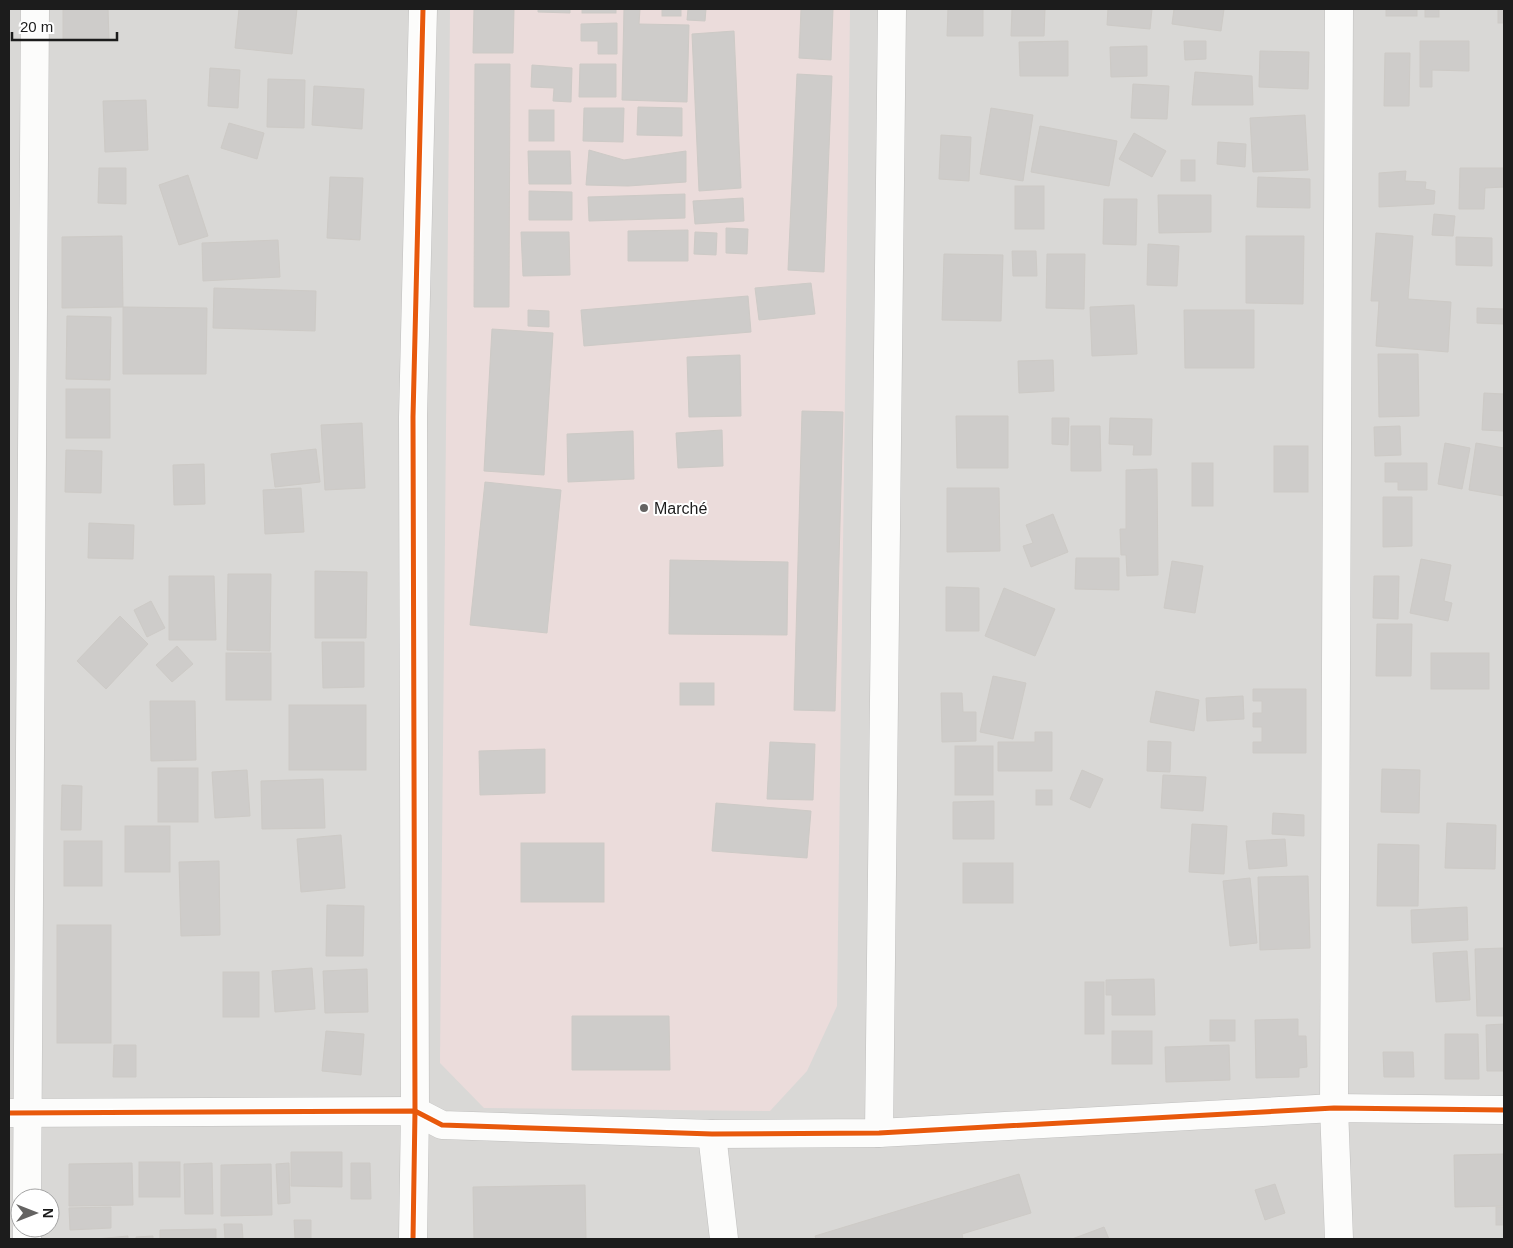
<svg xmlns="http://www.w3.org/2000/svg" width="1513" height="1248" font-family="Arial,sans-serif">
<rect width="100%" height="100%" fill="#eae8e4"/>
<path fill="#d9d8d6" fill-rule="evenodd" d="M9,9H1504V1239H9ZM20,1198H50V1228H20Z"/>
<polygon fill="#ebdcdb" points="450,9 850,9 837,1006 807,1071 770,1111 484,1108 440,1063"/>
<g fill="#ceccca" stroke="#cdcac6">
<polygon points="63,9 108,9 109,39 63,39"/>
<polygon points="239,9 297,9 292,54 235,48"/>
<polygon points="474,9 514,9 513,53 473,53"/>
<polygon points="538,9 570,9 570,13 538,12"/>
<rect x="582" y="9" width="34" height="4"/>
<polygon points="624,9 640,9 639,24 689,25 687,102 622,100"/>
<rect x="662" y="9" width="19" height="7"/>
<polygon points="688,9 706,9 705,21 687,20"/>
<polygon points="801,9 833,9 831,60 799,58"/>
<polygon points="948,9 983,9 983,36 947,36"/>
<polygon points="1012,9 1045,9 1044,36 1011,36"/>
<polygon points="1108,9 1152,9 1150,29 1107,25"/>
<polygon points="1174,9 1224,9 1221,31 1172,24"/>
<rect x="1386" y="9" width="31" height="7"/>
<rect x="1425" y="9" width="14" height="8"/>
<rect x="1498" y="9" width="6" height="14"/>
<polygon points="617,23 617,54 598,54 598,41 581,41 581,24"/>
<polygon points="734,31 741,188 699,191 692,34"/>
<polygon points="1068,41 1068,76 1020,76 1019,42"/>
<polygon points="1184,41 1206,41 1206,59 1185,60"/>
<polygon points="1420,41 1469,41 1469,71 1432,70 1432,87 1420,87"/>
<polygon points="1147,46 1147,76 1111,77 1110,47"/>
<polygon points="1260,51 1309,52 1308,89 1259,87"/>
<polygon points="1385,53 1410,53 1409,106 1384,106"/>
<polygon points="475,64 510,64 509,307 474,307"/>
<polygon points="580,64 616,64 616,97 579,97"/>
<polygon points="532,65 572,68 571,102 553,101 554,88 531,87"/>
<polygon points="210,68 240,70 238,108 208,106"/>
<polygon points="1195,72 1252,76 1253,105 1192,105"/>
<polygon points="797,74 832,76 824,272 788,270"/>
<polygon points="268,79 305,80 304,128 267,127"/>
<polygon points="1133,84 1169,86 1167,119 1131,118"/>
<polygon points="314,86 364,89 362,129 312,125"/>
<polygon points="146,100 148,150 105,152 103,101"/>
<polygon points="638,107 682,108 682,136 637,135"/>
<polygon points="584,108 624,108 623,142 583,141"/>
<polygon points="991,108 1033,115 1023,181 980,174"/>
<rect x="529" y="110" width="25" height="31"/>
<polygon points="1305,115 1308,170 1253,172 1250,118"/>
<polygon points="229,123 264,133 257,159 221,148"/>
<polygon points="1040,126 1117,141 1109,186 1031,172"/>
<polygon points="1134,133 1166,151 1152,177 1119,159"/>
<polygon points="941,135 971,137 969,181 939,179"/>
<polygon points="1218,142 1246,144 1245,167 1217,164"/>
<polygon points="589,150 624,160 686,151 686,182 628,186 586,185"/>
<polygon points="528,151 570,151 571,184 529,184"/>
<rect x="1181" y="160" width="14" height="21"/>
<polygon points="99,168 126,168 126,204 98,203"/>
<polygon points="1460,168 1504,168 1504,187 1485,188 1484,209 1459,209"/>
<polygon points="1406,171 1405,181 1426,182 1425,189 1435,191 1434,204 1379,207 1379,173"/>
<polygon points="188,175 208,236 179,245 159,185"/>
<polygon points="330,177 363,178 360,240 327,238"/>
<polygon points="1258,177 1310,179 1310,208 1257,207"/>
<rect x="1015" y="186" width="29" height="43"/>
<polygon points="529,191 572,192 572,220 529,220"/>
<polygon points="685,194 685,218 589,221 588,197"/>
<polygon points="1158,195 1211,195 1211,232 1159,233"/>
<polygon points="743,198 744,221 695,224 693,201"/>
<polygon points="1104,199 1137,199 1136,245 1103,244"/>
<polygon points="1434,214 1455,216 1453,236 1432,235"/>
<polygon points="726,228 748,229 747,254 726,253"/>
<polygon points="688,230 688,261 628,261 628,231"/>
<polygon points="521,232 569,232 570,275 523,276"/>
<polygon points="695,232 717,233 716,255 694,254"/>
<polygon points="1376,233 1413,236 1408,299 1451,302 1448,352 1376,346 1379,301 1371,301"/>
<polygon points="122,236 123,307 62,308 62,237"/>
<polygon points="1246,236 1304,236 1303,304 1246,303"/>
<polygon points="1456,237 1492,238 1492,266 1456,265"/>
<polygon points="278,240 280,277 203,281 202,243"/>
<polygon points="1148,244 1179,246 1177,286 1147,285"/>
<polygon points="1012,251 1036,251 1037,276 1013,276"/>
<polygon points="944,254 1003,255 1001,321 942,320"/>
<polygon points="1047,254 1085,254 1084,309 1046,308"/>
<polygon points="811,283 815,314 759,320 755,288"/>
<polygon points="214,288 316,291 315,331 213,328"/>
<polygon points="748,296 751,332 584,346 581,310"/>
<polygon points="1134,305 1137,354 1092,356 1090,307"/>
<polygon points="123,307 207,308 206,374 123,374"/>
<polygon points="1477,308 1504,309 1504,324 1477,323"/>
<polygon points="528,310 549,311 549,327 528,326"/>
<polygon points="1184,310 1254,310 1254,368 1185,368"/>
<polygon points="67,316 111,317 110,380 66,379"/>
<polygon points="492,329 553,333 544,475 484,471"/>
<polygon points="1378,354 1418,354 1419,416 1379,417"/>
<polygon points="740,355 741,416 689,417 687,357"/>
<polygon points="1053,360 1054,391 1019,393 1018,361"/>
<rect x="66" y="389" width="44" height="49"/>
<polygon points="1484,393 1504,394 1504,431 1482,430"/>
<polygon points="802,411 843,412 835,711 794,710"/>
<polygon points="956,416 1008,416 1008,468 957,468"/>
<polygon points="1052,418 1069,418 1068,445 1052,444"/>
<polygon points="1110,418 1152,419 1151,455 1133,455 1134,445 1109,444"/>
<polygon points="362,423 365,488 325,490 321,425"/>
<polygon points="1071,426 1100,426 1101,471 1071,471"/>
<polygon points="1400,426 1401,455 1375,456 1374,427"/>
<polygon points="722,430 723,466 678,468 676,433"/>
<polygon points="633,431 634,479 568,482 567,434"/>
<polygon points="1445,443 1470,448 1462,489 1438,484"/>
<polygon points="1476,443 1504,448 1504,496 1469,490"/>
<rect x="1274" y="446" width="34" height="46"/>
<polygon points="316,449 320,482 275,487 271,454"/>
<polygon points="66,450 102,451 101,493 65,492"/>
<rect x="1192" y="463" width="21" height="43"/>
<polygon points="1385,463 1427,463 1427,490 1398,490 1398,482 1385,482"/>
<polygon points="204,464 205,504 174,505 173,465"/>
<polygon points="1157,469 1158,575 1127,576 1126,555 1121,555 1120,529 1126,529 1126,470"/>
<polygon points="485,482 561,490 547,633 470,625"/>
<polygon points="301,488 304,532 265,534 263,490"/>
<polygon points="947,488 999,488 1000,551 947,552"/>
<polygon points="1383,497 1412,497 1412,546 1383,547"/>
<polygon points="1053,514 1068,552 1031,567 1023,546 1033,543 1026,525"/>
<polygon points="89,523 134,525 133,559 88,558"/>
<polygon points="1076,558 1119,558 1119,590 1075,589"/>
<polygon points="1421,559 1451,565 1444,601 1452,603 1448,621 1410,613"/>
<polygon points="670,560 788,562 787,635 669,634"/>
<polygon points="1172,561 1203,566 1195,613 1164,608"/>
<polygon points="315,571 367,572 366,638 315,638"/>
<polygon points="228,574 271,574 270,651 227,650"/>
<polygon points="169,576 214,576 216,640 169,640"/>
<polygon points="1374,576 1399,576 1398,619 1373,618"/>
<polygon points="946,587 979,588 979,631 946,631"/>
<polygon points="1004,588 1055,609 1035,656 985,636"/>
<polygon points="151,601 165,628 147,637 134,610"/>
<polygon points="120,616 148,644 106,689 77,661"/>
<polygon points="1377,624 1412,624 1411,676 1376,676"/>
<polygon points="322,642 364,642 364,687 323,688"/>
<polygon points="177,646 193,664 172,682 156,665"/>
<rect x="226" y="653" width="45" height="47"/>
<rect x="1431" y="653" width="58" height="36"/>
<polygon points="993,676 1026,683 1013,739 980,732"/>
<rect x="680" y="683" width="34" height="22"/>
<polygon points="1253,689 1306,689 1306,753 1253,753 1253,742 1262,742 1262,727 1253,727 1253,713 1262,713 1262,701 1253,701"/>
<polygon points="1156,691 1199,700 1194,731 1150,722"/>
<polygon points="941,693 962,693 963,712 976,712 976,741 942,742"/>
<polygon points="1243,696 1244,719 1207,721 1206,698"/>
<polygon points="150,701 195,701 196,760 151,761"/>
<rect x="289" y="705" width="77" height="65"/>
<polygon points="1035,732 1052,732 1052,771 998,771 998,742 1035,742"/>
<polygon points="1148,741 1171,742 1170,772 1147,771"/>
<polygon points="770,742 815,744 813,800 767,799"/>
<rect x="955" y="746" width="38" height="49"/>
<polygon points="545,749 545,793 480,795 479,751"/>
<rect x="158" y="768" width="40" height="54"/>
<polygon points="1382,769 1420,770 1419,813 1381,812"/>
<polygon points="247,770 250,816 215,818 212,772"/>
<polygon points="1082,770 1103,779 1090,808 1070,799"/>
<polygon points="1163,775 1206,777 1203,811 1161,808"/>
<polygon points="323,779 325,828 262,829 261,781"/>
<polygon points="62,785 82,786 81,830 61,830"/>
<rect x="1036" y="790" width="16" height="15"/>
<polygon points="994,801 994,839 953,839 953,802"/>
<polygon points="716,803 811,811 807,858 712,851"/>
<polygon points="1273,813 1304,815 1304,836 1272,834"/>
<polygon points="1447,823 1496,825 1495,869 1445,868"/>
<polygon points="1192,824 1227,826 1224,874 1189,872"/>
<rect x="125" y="826" width="45" height="46"/>
<polygon points="341,835 345,888 301,892 297,839"/>
<polygon points="1285,839 1287,866 1249,869 1246,841"/>
<rect x="64" y="841" width="38" height="45"/>
<rect x="521" y="843" width="83" height="59"/>
<polygon points="1378,844 1419,845 1418,906 1377,906"/>
<polygon points="219,861 220,935 181,936 179,862"/>
<rect x="963" y="863" width="50" height="40"/>
<polygon points="1308,876 1310,948 1260,950 1258,877"/>
<polygon points="1250,878 1257,943 1230,946 1223,881"/>
<polygon points="327,905 364,906 363,956 326,956"/>
<polygon points="1467,907 1468,940 1412,943 1411,910"/>
<rect x="57" y="925" width="54" height="118"/>
<polygon points="1504,948 1504,1016 1477,1016 1475,949"/>
<polygon points="1467,951 1470,1000 1436,1002 1433,953"/>
<polygon points="312,968 315,1009 275,1012 272,971"/>
<polygon points="367,969 368,1012 325,1013 323,971"/>
<rect x="223" y="972" width="36" height="45"/>
<polygon points="1154,979 1155,1015 1112,1015 1112,995 1106,995 1106,980"/>
<rect x="1085" y="982" width="19" height="52"/>
<polygon points="572,1016 669,1016 670,1070 572,1070"/>
<polygon points="1298,1019 1298,1036 1306,1036 1307,1067 1299,1068 1299,1077 1256,1078 1255,1020"/>
<rect x="1210" y="1020" width="25" height="21"/>
<polygon points="1504,1024 1504,1071 1487,1071 1486,1025"/>
<polygon points="326,1031 364,1034 361,1075 322,1071"/>
<rect x="1112" y="1031" width="40" height="33"/>
<polygon points="1445,1034 1478,1034 1479,1079 1445,1079"/>
<polygon points="114,1045 136,1045 136,1077 113,1077"/>
<polygon points="1229,1045 1230,1080 1166,1082 1165,1047"/>
<polygon points="1383,1052 1413,1052 1414,1077 1384,1077"/>
<polygon points="291,1152 342,1152 342,1187 291,1186"/>
<polygon points="1504,1154 1504,1206 1455,1207 1454,1155"/>
<rect x="139" y="1162" width="41" height="35"/>
<polygon points="132,1163 133,1205 69,1206 69,1164"/>
<polygon points="212,1163 213,1214 185,1214 184,1164"/>
<polygon points="289,1163 290,1203 278,1204 276,1164"/>
<polygon points="351,1163 370,1163 371,1199 351,1199"/>
<polygon points="271,1164 272,1215 221,1216 221,1165"/>
<polygon points="1019,1174 1031,1213 962,1234 963,1239 816,1239 815,1236"/>
<polygon points="1275,1184 1285,1213 1265,1220 1255,1190"/>
<polygon points="585,1185 586,1239 474,1239 473,1187"/>
<polygon points="111,1207 111,1228 70,1230 69,1208"/>
<rect x="1496" y="1207" width="8" height="18"/>
<polygon points="294,1220 311,1220 311,1239 295,1239"/>
<polygon points="224,1224 242,1224 243,1239 225,1239"/>
<polygon points="1104,1227 1109,1239 1072,1239"/>
<polygon points="216,1229 216,1239 160,1239 160,1230"/>
<polygon points="128,1236 128,1239 96,1239"/>
<polygon points="153,1236 153,1239 136,1239 136,1237"/>
</g>
<g fill="none" stroke-linecap="round" stroke-linejoin="round">
<g stroke="#c1c0bf" stroke-width="29">
<g id="minor">
<polyline points="1339,9 1334,1108 1339,1239"/>
<polyline points="9,1113 415,1111 442,1125 712,1134 879,1133 1334,1108 1504,1110"/>
<polyline points="879,1133 892,9"/>
<polyline points="712,1134 724,1239"/>
<polyline points="27,1198 35,9"/>
<polyline points="27,1239 27,1228"/>
<polyline points="413,1239 415,1111 413,417 423,9"/>
</g>
</g>
<use href="#minor" stroke="#fcfcfb" stroke-width="28"/>
<g stroke="#fff" stroke-width="8">
<g id="cycleway">
<polyline points="9,1113 415,1111 442,1125 712,1134 879,1133 1334,1108 1504,1110"/>
<polyline points="413,1239 415,1111 413,417 423,9"/>
</g>
</g>
<use href="#cycleway" stroke="#e8590c" stroke-width="5"/>
</g>
<circle fill="#646362" stroke="#fff" stroke-width="2" cx="644" cy="508" r="5"/>
<g text-anchor="middle" stroke-width="4" stroke-linejoin="round" paint-order="stroke">
<g font-size="16" fill="#1c1c1c" stroke="#fff" text-anchor="start">
<text x="654" y="514">Marché</text>
</g>
</g>
<rect width="1513" height="1248" fill="none" stroke="#1c1c1c" stroke-width="20"/>
<g transform="translate(35 1213) rotate(90)"><circle r="24" fill="#ffffff" stroke="#a4a4a4"/>
<path d="M0-4L9 19L0 12L-9 19Z" fill="#646362"/>
<text y="-8" font-size="14" font-weight="bold" text-anchor="middle" fill="#1c1c1c">N</text>
</g>
<path d="M12 32v8h105v-8" fill="none" stroke="#1c1c1c" stroke-width="2.5"/>
<text x="20" y="32" font-size="15" fill="#1c1c1c" stroke="#ffffff" stroke-width="4" paint-order="stroke">20 m</text>
</svg>
